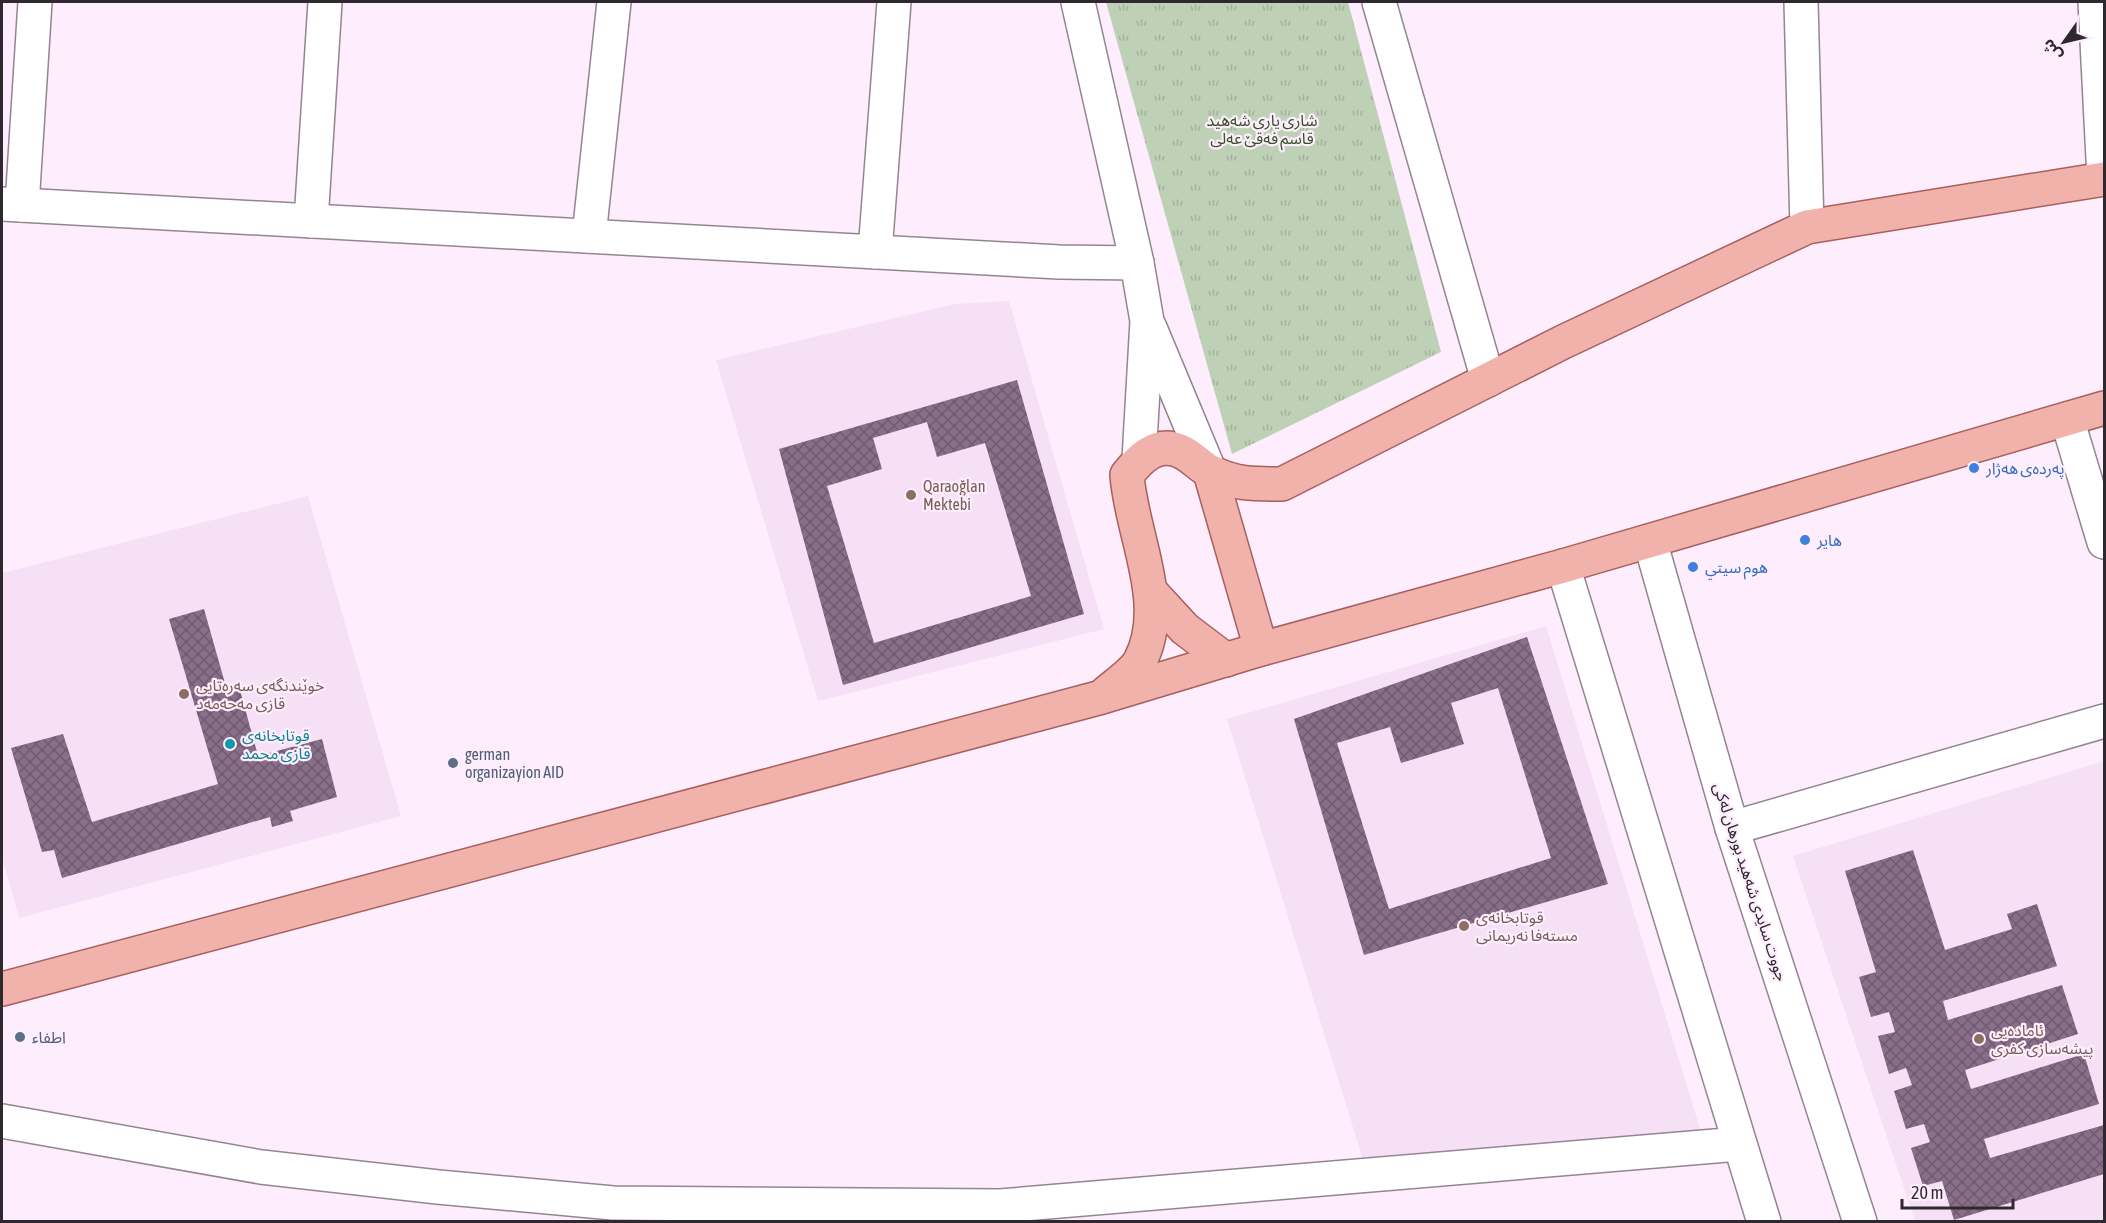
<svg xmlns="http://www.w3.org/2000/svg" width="2106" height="1223" font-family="'Asap Condensed','Noto Sans Arabic',sans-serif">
<defs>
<pattern id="park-tufts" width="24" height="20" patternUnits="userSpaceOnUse" patternTransform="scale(1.5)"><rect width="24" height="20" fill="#bed0b5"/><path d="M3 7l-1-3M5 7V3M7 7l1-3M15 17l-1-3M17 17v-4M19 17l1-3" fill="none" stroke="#a4b39c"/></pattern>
<pattern id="building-cross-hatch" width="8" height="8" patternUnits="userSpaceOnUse" patternTransform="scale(1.5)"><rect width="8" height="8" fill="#886e88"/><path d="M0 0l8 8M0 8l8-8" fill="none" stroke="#705a70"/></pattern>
</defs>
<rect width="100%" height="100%" fill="#fdedfd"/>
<g fill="#f6e0f5">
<polygon points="1009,301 1104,629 818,701 716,360 955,304"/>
<polygon points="308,496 401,816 19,918 2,857 2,573"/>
<polygon points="1546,626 1701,1132 1364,1163 1227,719"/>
<polygon points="2104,761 2104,1221 1915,1221 1793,856"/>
</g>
<polygon fill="url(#park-tufts)" points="1106,2 1348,2 1441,352 1232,454"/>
<g fill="url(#building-cross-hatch)" fill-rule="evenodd">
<path d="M1017,380L1084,614L843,685L779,449ZM927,422L937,457L985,443L1031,596L874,643L827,486L882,469L873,438Z"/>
<polygon points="204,609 228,694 240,690 258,756 322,739 337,797 290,811 293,821 272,827 270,817 62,878 54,850 42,852 11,748 63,734 92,822 218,784 169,619"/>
<path d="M1527,637L1608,884L1364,955L1294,719ZM1498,688L1551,858L1389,909L1337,743L1390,727L1401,763L1464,744L1451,703Z"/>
<polygon points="1913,850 1945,950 2012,929 2007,914 2037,904 2057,966 1943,1001 1948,1020 2062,985 2078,1034 1965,1070 1971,1089 2084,1054 2099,1104 1984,1139 1990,1158 2104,1125 2104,1174 1954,1220 1942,1181 1923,1186 1911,1148 1930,1142 1924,1124 1906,1129 1894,1091 1912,1085 1906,1068 1889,1074 1878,1036 1895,1032 1889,1012 1871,1017 1859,977 1876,972 1845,871"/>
</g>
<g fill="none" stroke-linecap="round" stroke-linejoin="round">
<g stroke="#948593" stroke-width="36">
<g id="minor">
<polyline points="1078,2 1137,263 1147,321 1139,459"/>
<polyline points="1379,2 1488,380"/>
<polyline points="1801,2 1807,227"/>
<polyline points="2095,2 2104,179"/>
<polyline points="2,204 1059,262 1137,263"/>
<polyline points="22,205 35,2"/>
<polyline points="311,221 325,2"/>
<polyline points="589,236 614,2"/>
<polyline points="875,252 894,2"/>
<polyline points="1150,328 1210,472"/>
<polyline points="2067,419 2104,542"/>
<polyline points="1650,541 1732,828 1860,1222"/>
<polyline points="1563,566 1764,1222"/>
<polyline points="1732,828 2104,721"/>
<polyline points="2,1121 261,1167 438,1187 613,1203 1000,1206 1739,1144"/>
</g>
</g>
<g stroke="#a7605c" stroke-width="36">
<g id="major">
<polyline points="1210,472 1261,649"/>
<polyline points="1150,591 1185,629 1226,660"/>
<path d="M1106,693C1116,684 1133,673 1140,661C1170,604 1131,534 1127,475C1140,458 1158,440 1182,452C1193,457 1201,468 1213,473C1238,485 1255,484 1282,484L1563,342L1807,227L2104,179"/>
<polyline points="2,989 1102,697 1261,649 1563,566 2104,408"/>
</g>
</g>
<use href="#minor" stroke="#fff" stroke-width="33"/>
<use href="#major" stroke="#f1b2ac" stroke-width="33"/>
</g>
<g fill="#3f7fe0" stroke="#fdedfd" stroke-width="2">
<circle cx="1974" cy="468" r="6"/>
<circle cx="1805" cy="540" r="6"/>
<circle cx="1693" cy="567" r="6"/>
</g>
<g fill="#8d6e63" stroke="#fdedfd" stroke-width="2">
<circle cx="911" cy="495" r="6"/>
<circle cx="184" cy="694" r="6"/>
<circle cx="1464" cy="926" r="6"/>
<circle cx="1979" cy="1039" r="6"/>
</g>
<circle fill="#0f9aa8" stroke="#fdedfd" stroke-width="2" cx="230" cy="744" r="6"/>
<g fill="#5c6f8a" stroke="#fdedfd" stroke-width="2">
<circle cx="453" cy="763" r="6"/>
<circle cx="20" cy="1037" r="6"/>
</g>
<g text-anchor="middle" stroke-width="4.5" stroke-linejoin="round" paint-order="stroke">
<g font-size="16" fill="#355123" stroke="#fdedfd">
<text x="1262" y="126">شاری یاری شەهید<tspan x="1262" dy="18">قاسم فەقێ عەلی</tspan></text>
</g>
<g font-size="16" fill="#366cbe" stroke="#fdedfd" text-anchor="start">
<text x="1986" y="474">پەردەى ھەژار</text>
<text x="1817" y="546">هاير</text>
<text x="1705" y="573">هوم سيتي</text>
</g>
<g font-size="16" fill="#785e54" stroke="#fdedfd" text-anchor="start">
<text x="923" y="492">Qaraoğlan<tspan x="923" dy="18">Mektebi</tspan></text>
<text x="196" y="691">خوێندنگەی سەرەتایی<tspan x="196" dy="18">قازی مەحەمەد</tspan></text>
<text x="1476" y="923">قوتابخانەی<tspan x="1476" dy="18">مستەفا نەریمانی</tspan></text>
<text x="1991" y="1036">ئامادەیی<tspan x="1991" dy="18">پیشەسازی کفری</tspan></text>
</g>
<g font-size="16" fill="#0d838f" stroke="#fdedfd" text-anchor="start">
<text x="242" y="741">قوتابخانەی<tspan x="242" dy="18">قازی محمد</tspan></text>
</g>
<g font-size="16" fill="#4e5e75" stroke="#fdedfd" text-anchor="start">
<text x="465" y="760">german<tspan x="465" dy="18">organizayion AID</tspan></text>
<text x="32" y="1043">اطفاء</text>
</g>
<g font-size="16" fill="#2f292f" stroke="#fdedfd">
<text transform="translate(1751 882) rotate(72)" y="6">جووت سایدی شەهید بورهان لەکی</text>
</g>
</g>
<rect width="2106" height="1223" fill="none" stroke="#2f292f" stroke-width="6"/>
<g transform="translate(2064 42) rotate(236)" stroke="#fdedfd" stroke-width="4.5" paint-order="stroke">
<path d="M0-4.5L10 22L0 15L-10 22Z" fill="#2f292f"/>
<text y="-9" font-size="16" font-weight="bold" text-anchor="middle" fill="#2f292f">ش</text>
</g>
<path d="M1902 1199v9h111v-9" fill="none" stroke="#2f292f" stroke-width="3"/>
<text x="1911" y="1199" font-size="18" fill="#2f292f" stroke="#fdedfd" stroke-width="4.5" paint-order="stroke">20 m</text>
</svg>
